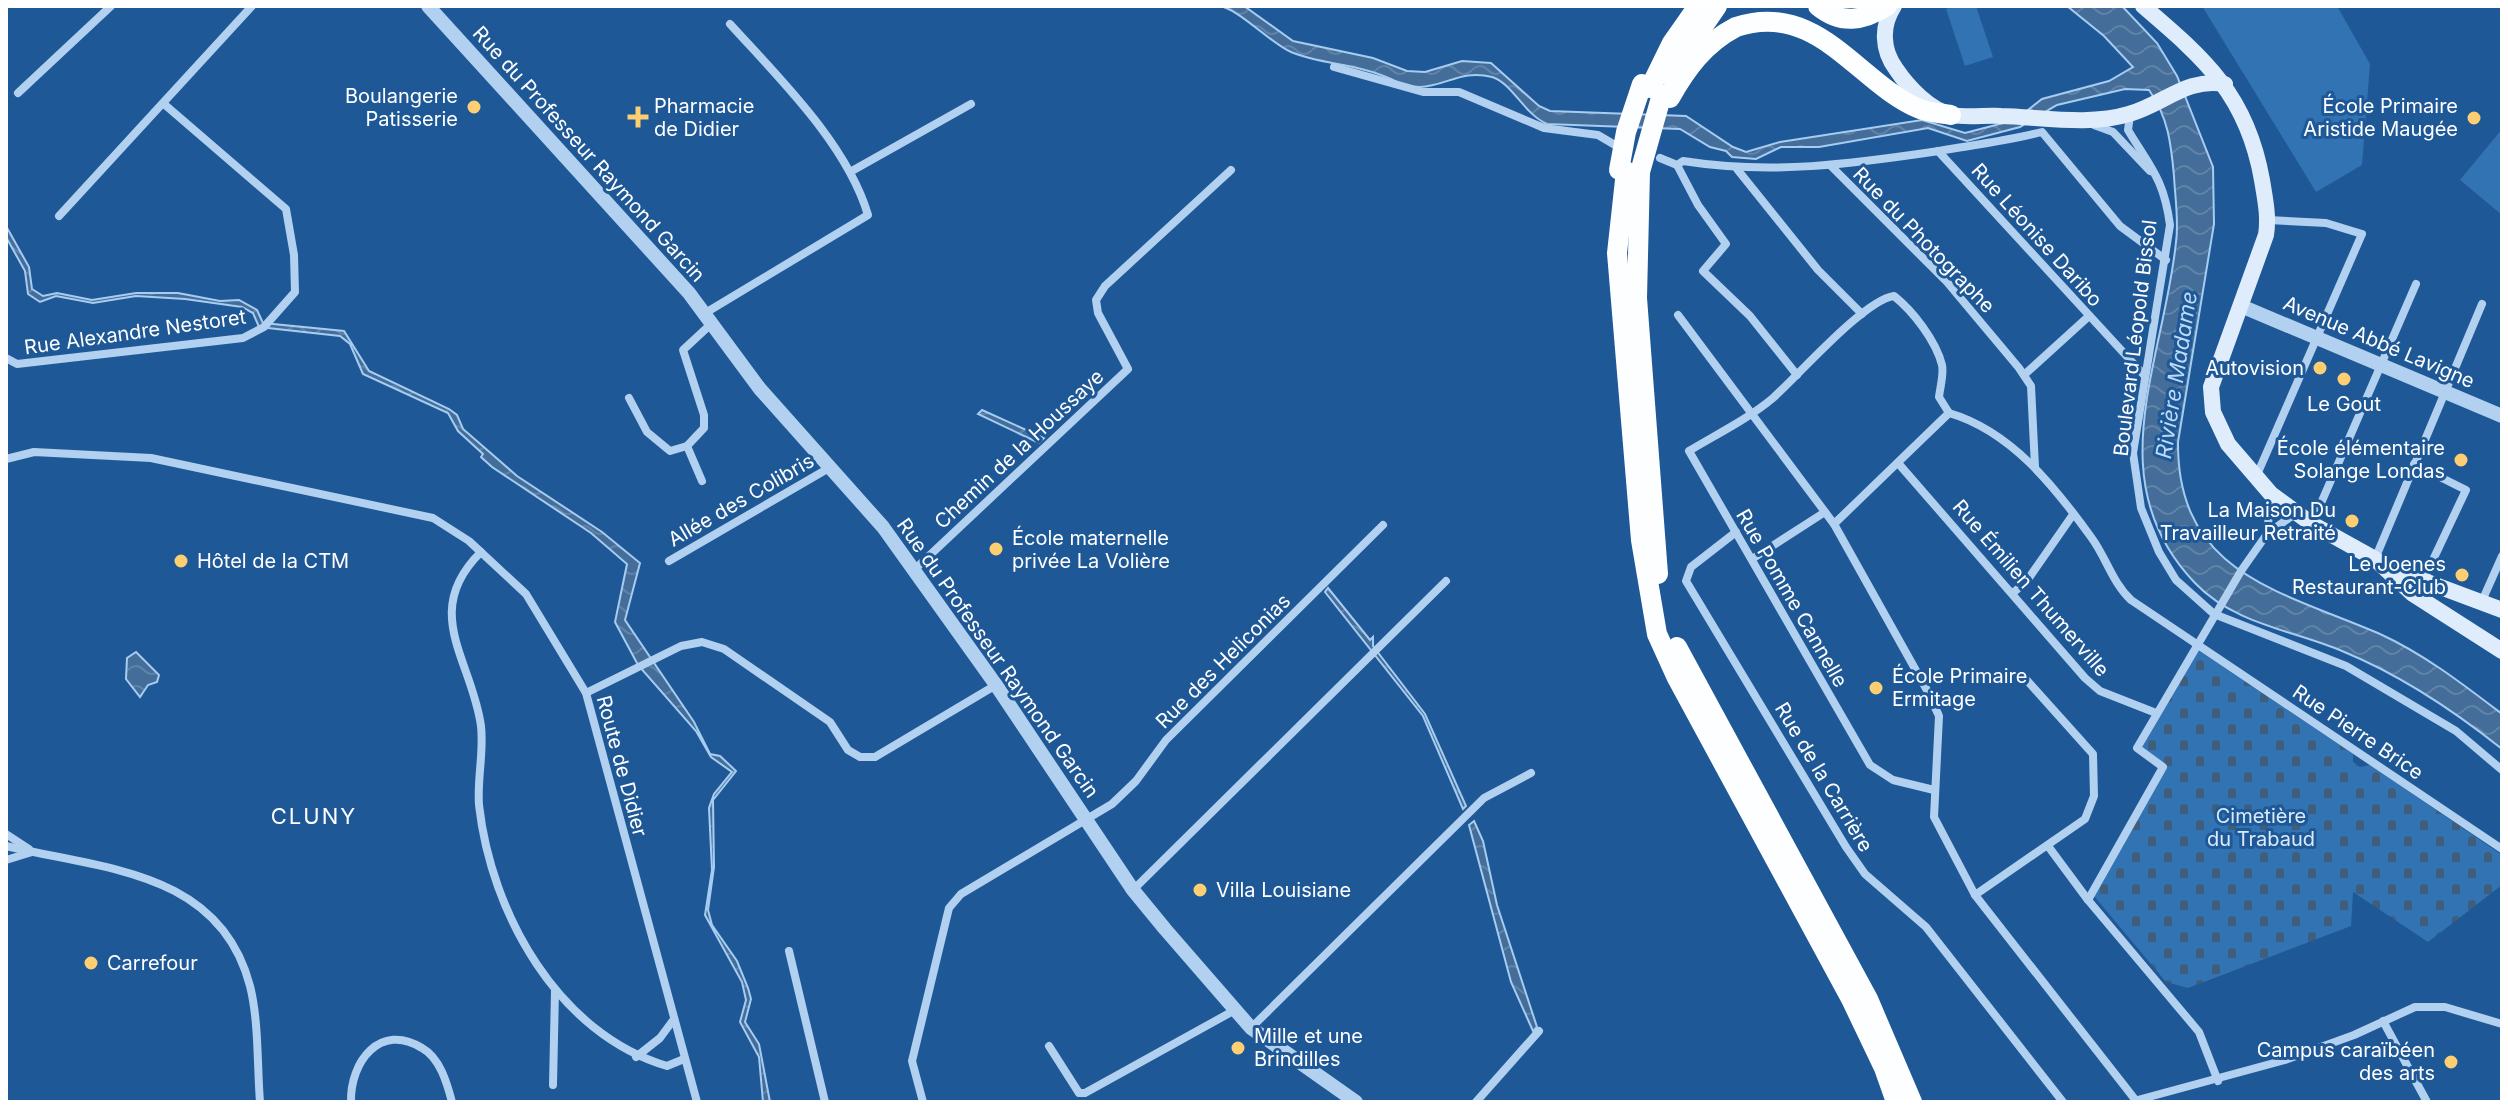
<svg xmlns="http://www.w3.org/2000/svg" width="2508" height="1108" font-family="Inter,sans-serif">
<defs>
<pattern id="cemetery-stones" width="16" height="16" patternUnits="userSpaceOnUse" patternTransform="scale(2)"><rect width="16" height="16" fill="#3273b4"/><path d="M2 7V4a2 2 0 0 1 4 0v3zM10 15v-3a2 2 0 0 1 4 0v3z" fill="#405e7b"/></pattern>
<pattern id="water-waves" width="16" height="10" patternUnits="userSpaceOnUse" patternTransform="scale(2)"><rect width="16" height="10" fill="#446d99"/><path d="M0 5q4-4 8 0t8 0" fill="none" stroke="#6083a8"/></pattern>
</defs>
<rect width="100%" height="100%" fill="#1e5896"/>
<polygon fill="url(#cemetery-stones)" points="2198,650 2353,754 2353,762 2360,767 2370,765 2502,855 2502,885 2428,942 2353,892 2351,926 2188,988 2166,982 2094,896 2167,766 2142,748"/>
<g fill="#3273b4">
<polygon points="1955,6 1976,6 1993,57 1965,66 1946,9"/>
<polygon points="2202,6 2337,6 2370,64 2362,165 2316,192"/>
<polygon points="2502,129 2502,215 2460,180"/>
</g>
<g fill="url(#water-waves)" stroke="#a6ccf1" stroke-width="2">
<path d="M1219,6H1244L1293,41L1373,58L1407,71L1425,72L1462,61L1491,63L1539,106L1550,111L1686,116L1733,147L1746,152L1780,142L1922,120L1965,133L2015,120L2042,99L2109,81L2133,67L2104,36L2067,6H2122L2157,43L2177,76L2213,167L2214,224L2178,442C2177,574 2281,591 2380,634C2424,654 2464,685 2502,714V749C2453,710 2401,675 2342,651C2292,630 2234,624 2195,583C2097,481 2164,361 2176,242C2179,221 2175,197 2174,176C2171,143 2168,117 2149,90L2125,89L2057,105L2020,127L1967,141L1928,128L1819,147H1781L1756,159L1732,157L1726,151L1710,147L1680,129L1547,124C1524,114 1512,83 1492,77C1462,69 1446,86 1420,87C1409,88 1400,83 1391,79C1356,63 1322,65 1291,52C1270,43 1238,8 1219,6Z"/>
<polygon points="6,226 29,267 32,289 43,296 57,293 92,300 136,293 178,293 220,301 239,300 257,310 263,323 344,331 369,371 449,409 457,415 463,429 517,476 602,532 640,563 625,620 694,722 710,754 720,756 736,771 713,800 714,867 708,910 712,925 737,961 748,988 751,999 745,1022 759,1044 770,1102 763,1102 759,1057 740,1022 746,1000 742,982 705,915 712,870 709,808 714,794 732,772 711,757 696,731 638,665 615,622 627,564 591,533 492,467 481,457 483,454 458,431 448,413 363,374 350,344 340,336 259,327 253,313 242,307 185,299 136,296 93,303 56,296 40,302 28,294 25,271 6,237"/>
<polygon points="982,410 1044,438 1039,443 978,414"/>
<polygon points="1328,588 1370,640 1373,637 1373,646 1425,714 1466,806 1463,809 1423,716 1325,592"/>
<polygon points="136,652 159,675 157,682 148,685 140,697 126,679 127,658"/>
<polygon points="1474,821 1483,841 1497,905 1537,1027 1533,1031 1511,982 1469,825"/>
</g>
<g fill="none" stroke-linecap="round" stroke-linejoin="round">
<g stroke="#b2d0ef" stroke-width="8">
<polyline points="1334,67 1423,92 1459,92 1544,128 1598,135 1615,145"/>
<polyline points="18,93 111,6"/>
<path d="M2130,115L2128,130C2150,167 2164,179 2170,225L2133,453L2141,508L2159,552L2176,580L2214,614L2346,666L2456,731L2502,770"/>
<polyline points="2094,125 2113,132 2150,171"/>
<polyline points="1938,151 2145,376"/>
<path d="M1660,158L1677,165L1683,161C1772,175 1851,164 1939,151C1974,145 2007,141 2042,132L2120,226L2166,260"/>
<polyline points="1677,165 1698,205 1726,244 1703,271 1750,316 1797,375"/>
<polyline points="1832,167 1947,282 2019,368 2031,386 2035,467"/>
<polyline points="1737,169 1818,270 1862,314"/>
<polyline points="850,172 971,104"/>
<polyline points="59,216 252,6"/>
<path d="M702,315L868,215C847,144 779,78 730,24"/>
<polyline points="1678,315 1834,524 1928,692 1939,716 1934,817 1975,895 2137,1102"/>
<polyline points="6,358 17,364 243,338 264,327 295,292 294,255 286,209 164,104"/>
<polyline points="2024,375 2089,316"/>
<polyline points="629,398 647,432 670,451 687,446"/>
<path d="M1949,413C2011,431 2055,487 2091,537C2106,557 2112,582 2131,600L2502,849"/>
<polyline points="6,459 34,452 151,458 433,518 469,541 526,594 586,693 697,1102"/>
<polyline points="1898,463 2085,678 2100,691 2156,713"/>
<polyline points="2414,464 2466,490 2423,581"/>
<polyline points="2256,477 2362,234 2326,223 2268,220"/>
<polyline points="702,481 687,446 704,428 704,415 683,350 710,325"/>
<polyline points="1834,524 1949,413"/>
<polyline points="2312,524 2416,284"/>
<polyline points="1736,532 1691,567 1686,581 1846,847 1865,874 1926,927 2063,1102"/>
<polyline points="2267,534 2271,495"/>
<path d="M481,552C420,612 472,660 481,726C484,752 477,779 479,805C491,913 558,1034 667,1066L684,1059"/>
<polyline points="1752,559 1825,512"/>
<polyline points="2375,559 2482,304"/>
<polyline points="669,561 829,468"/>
<polyline points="914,570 1128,369 1098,313 1096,300 1105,286 1231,170"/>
<polyline points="2014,592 2026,582 2072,516"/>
<polyline points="2482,601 2502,556"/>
<polyline points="586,693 681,646 702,642 724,649 830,722 848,750 860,757 875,757 996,685"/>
<path d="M1934,790L1893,780L1870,765L1689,451C1717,434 1748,419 1773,398C1799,375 1864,300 1894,296C1913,311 1936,341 1942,365C1944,374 1940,388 1939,397L1949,413"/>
<polyline points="6,834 29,849"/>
<path d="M6,846C102,869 220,870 250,986C259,1022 257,1065 260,1102"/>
<polyline points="2048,846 2088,900 2199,1032 2218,1081"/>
<polyline points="6,860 32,852"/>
<polyline points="1133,890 1446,581"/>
<polyline points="1975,895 2085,819 2094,796 2093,754 2024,677"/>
<polyline points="2088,900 2163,767 2137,748 2241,571 2267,534 2296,513"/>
<polyline points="789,951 825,1102"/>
<polyline points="2383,1021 2427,1102"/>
<polyline points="1251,1028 1484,798 1531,773"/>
<polyline points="1049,1046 1079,1093 1085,1093 1235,1010"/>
<polyline points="636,1057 660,1038 674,1019"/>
<polyline points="553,1085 555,991"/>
<polyline points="2134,1101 2285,1060 2354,1035 2415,1007 2445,1007 2502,1024"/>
<path d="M351,1102C350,1062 380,1022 422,1048C440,1058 447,1083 452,1102"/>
<polyline points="923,1102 912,1061 949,908 961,894 1112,804 1136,781 1166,740 1383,525"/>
<polyline points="1476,1102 1539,1031"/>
</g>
<g stroke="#b2d0ef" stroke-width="14">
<polyline points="428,6 689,293 760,389 883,527 996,685 1133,890 1165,929 1251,1028 1356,1102"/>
<polyline points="2241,306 2502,416"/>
</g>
<g stroke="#dfecfb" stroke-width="16">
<path d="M1894,6C1881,26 1882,50 1896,69C1908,87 1930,110 1952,115C1967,118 1986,115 2001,116C2042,117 2089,126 2129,114C2164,104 2187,77 2225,84"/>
<path d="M2143,6C2205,59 2247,95 2262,180C2265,199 2269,216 2266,235L2211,387L2213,412L2228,444L2271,494L2312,524L2375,559L2413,594L2502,651"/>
<polyline points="2387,567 2502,610"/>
</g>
<g stroke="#fcfeff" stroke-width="20">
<path d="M1818,6C1841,25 1863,21 1887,6"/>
<polyline points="1669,76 1717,6"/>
<polyline points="1650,88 1672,43 1698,6"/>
<path d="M1670,98C1686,69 1705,43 1736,27C1819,0 1858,84 1920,109C1930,113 1941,113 1951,115"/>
<polyline points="1626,171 1617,253 1641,540 1657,634 1677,678 1851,999 1884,1068 1896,1102"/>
<polyline points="1640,172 1637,298 1658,574"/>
<polyline points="1677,647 1868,999 1912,1102"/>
</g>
<g stroke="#fcfeff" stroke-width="20">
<polyline points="1619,170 1626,132 1642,84"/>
<polyline points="1640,172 1662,94"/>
</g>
</g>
<g fill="#fdcf72" stroke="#1e5896" stroke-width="3">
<circle cx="474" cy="107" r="8"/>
<path d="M634 105h8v8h8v8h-8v8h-8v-8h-8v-8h8z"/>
<circle cx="2474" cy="118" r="8"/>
<circle cx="2320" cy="368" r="8"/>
<circle cx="2344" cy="379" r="8"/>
<circle cx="2461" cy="460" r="8"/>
<circle cx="2352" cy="521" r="8"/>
<circle cx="996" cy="549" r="8"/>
<circle cx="181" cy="561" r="8"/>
<circle cx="2462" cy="575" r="8"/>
<circle cx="1876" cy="688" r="8"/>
<circle cx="1200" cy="890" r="8"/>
<circle cx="91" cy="963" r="8"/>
<circle cx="1238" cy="1048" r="8"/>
<circle cx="2451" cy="1062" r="8"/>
</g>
<g text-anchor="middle" stroke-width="6" stroke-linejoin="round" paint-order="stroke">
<g font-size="20" fill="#fff" stroke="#1e5896" text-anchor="end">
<text x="458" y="103">Boulangerie<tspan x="458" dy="23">Patisserie</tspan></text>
<text x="654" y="113" text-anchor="start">Pharmacie<tspan x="654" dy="23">de Didier</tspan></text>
<text x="2458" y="113">École Primaire<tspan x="2458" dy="23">Aristide Maugée</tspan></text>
<text x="2304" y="375">Autovision</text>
<text x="2344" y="411" text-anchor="middle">Le Gout</text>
<text x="2445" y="455">École élémentaire<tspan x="2445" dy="23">Solange Londas</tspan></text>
<text x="2336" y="517">La Maison Du<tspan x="2336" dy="23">Travailleur Retraité</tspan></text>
<text x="1012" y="545" text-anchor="start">École maternelle<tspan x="1012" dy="23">privée La Volière</tspan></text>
<text x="197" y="568" text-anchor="start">Hôtel de la CTM</text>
<text x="2446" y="571">Le Joenes<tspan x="2446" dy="23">Restaurant-Club</tspan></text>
<text x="1892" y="683" text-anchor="start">École Primaire<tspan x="1892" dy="23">Ermitage</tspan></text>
<text x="1216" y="897" text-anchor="start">Villa Louisiane</text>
<text x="107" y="970" text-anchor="start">Carrefour</text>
<text x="1254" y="1043" text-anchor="start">Mille et une<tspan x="1254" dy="23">Brindilles</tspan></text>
<text x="2435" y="1057">Campus caraïbéen<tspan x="2435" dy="23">des arts</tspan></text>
</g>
<g font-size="20" fill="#fff" stroke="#1e5896">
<text transform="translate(589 154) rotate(48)" y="7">Rue du Professeur Raymond Garcin</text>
<text transform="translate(2037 235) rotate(48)" y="7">Rue Léonise Daribo</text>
<text transform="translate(1924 240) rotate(46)" y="7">Rue du Photographe</text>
<text transform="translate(135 332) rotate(-8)" y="7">Rue Alexandre Nestoret</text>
<text transform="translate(2135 338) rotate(-83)" y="7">Boulevard Léopold Bissol</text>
<text transform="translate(2379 342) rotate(23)" y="7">Avenue Abbé Lavigne</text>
<text transform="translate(1019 449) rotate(-43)" y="7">Chemin de la Houssaye</text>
<text transform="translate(741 500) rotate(-30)" y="7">Allée des Colibris</text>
<text transform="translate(2031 588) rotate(49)" y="7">Rue Émilien Thumerville</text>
<text transform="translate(1792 598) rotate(60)" y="7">Rue Pomme Cannelle</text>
<text transform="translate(998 658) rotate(55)" y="7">Rue du Professeur Raymond Garcin</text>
<text transform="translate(1223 661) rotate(-45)" y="7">Rue des Heliconias</text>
<text transform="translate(2358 732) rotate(34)" y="7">Rue Pierre Brice</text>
<text transform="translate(622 766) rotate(75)" y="7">Route de Didier</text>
<text transform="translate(1824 777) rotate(59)" y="7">Rue de la Carrière</text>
</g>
<g font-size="20" fill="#d9eafb" stroke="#1e5896">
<text x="2261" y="823">Cimetière<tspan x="2261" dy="23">du Trabaud</tspan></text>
</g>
<g font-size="22" font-style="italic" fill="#bedaf6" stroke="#1e5896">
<text transform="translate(2176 375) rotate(-81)" y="8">Rivière Madame</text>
</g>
<g font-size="22" letter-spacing="2" fill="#fff" stroke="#1e5896">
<text x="314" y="824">CLUNY</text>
</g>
</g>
<rect width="2508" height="1108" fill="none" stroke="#ffffff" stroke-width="16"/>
</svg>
